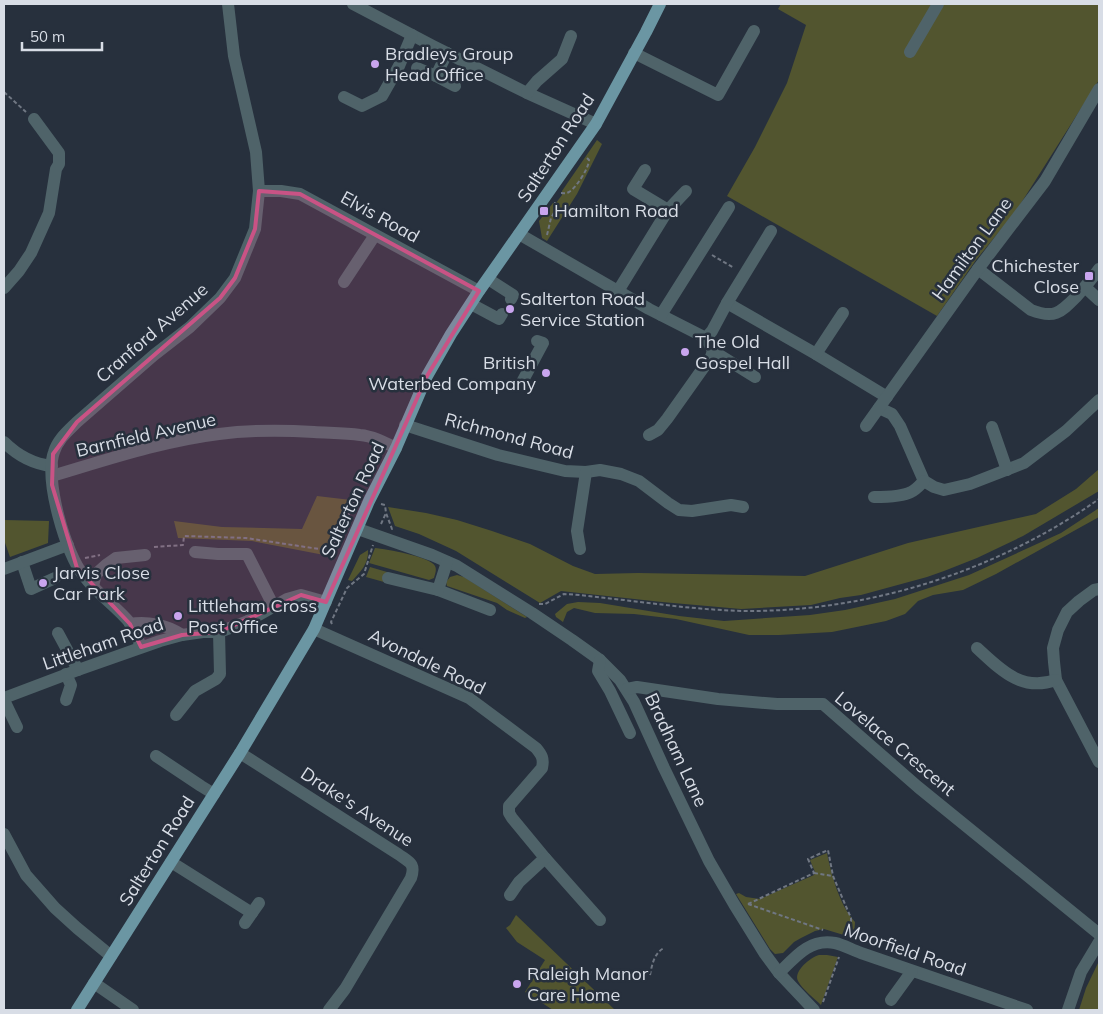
<svg xmlns="http://www.w3.org/2000/svg" width="1103" height="1014" font-family="Mulish,sans-serif">
<rect width="100%" height="100%" fill="#27303d"/>
<g fill="#52552f">
<polygon points="781,4 1099,4 1099,80 1016,211 976,260 937,316 727,196 755,147 787,83 806,25 778,9"/>
<polygon points="597,140 602,144 577,194 547,241 542,238 539,221 553,203 556,203 562,195 562,191"/>
<polygon points="1099,469 1099,491 1023,536 977,558 944,571 927,577 861,595 840,598 811,605 741,609 662,602 561,591 540,603 456,551 419,534 395,526 388,507 426,513 457,520 492,531 530,544 573,566 595,574 638,573 805,576 908,543 1036,514 1076,489"/>
<polygon points="317,496 351,500 324,555 252,541 178,538 174,521 222,527 302,529"/>
<polygon points="1099,508 1099,517 996,574 963,590 933,595 918,601 905,614 886,621 832,632 779,635 749,635 676,619 634,614 595,613 574,608 567,612 563,622 556,617 555,614 567,604 578,602 600,603 679,616 724,621 810,615 845,610 895,599 969,575 1061,533"/>
<polygon points="4,520 49,521 48,543 10,557 4,540"/>
<path d="M375,548C386,549 431,557 435,566C437,570 435,574 434,578L429,580L369,563Z"/>
<path d="M368,550C369,564 360,572 352,581L348,580L360,555Z"/>
<polygon points="370,567 387,572 384,582 366,577"/>
<polygon points="457,575 464,577 527,617 525,618 507,610 497,603 447,586 446,582 450,577"/>
<path d="M827,853C831,874 840,906 855,922L854,936H847L824,929L815,931L801,938L794,942L783,953L775,954L770,949L736,894L739,893L746,897L760,899L814,875L815,872L810,860Z"/>
<polygon points="516,915 615,1010 553,1010 525,992 545,960 517,942 506,928 510,925"/>
<path d="M827,955L838,957L821,1005C814,998 802,989 798,981C793,971 811,957 819,955C822,955 825,955 827,955Z"/>
<polygon points="1099,961 1099,1010 1079,1010 1086,988"/>
</g>
<g fill="none" stroke-linecap="round" stroke-linejoin="round">
<g stroke="#707783" stroke-width="2" stroke-dasharray="4 2.5" stroke-linecap="butt">
<polyline points="4,92 26,112"/>
<path d="M561,193C565,193 565,194 569,192C576,188 589,168 589,160L587,158"/>
<polyline points="547,235 551,218 555,211 555,202"/>
<polyline points="712,255 734,268"/>
<polyline points="381,504 385,505 386,513 392,529 393,529"/>
<polyline points="381,524 386,513"/>
<polyline points="154,547 183,545 184,536 246,538 319,549 332,546 343,527 355,501 357,501"/>
<polyline points="85,558 100,555"/>
<path d="M539,604H545L564,594C584,595 604,598 624,600C664,605 704,610 744,611C869,612 997,571 1099,499"/>
<polyline points="332,624 331,622 347,588 364,574 373,545"/>
<polyline points="814,873 833,876"/>
<polyline points="748,904 814,873 808,859 828,850 833,876 851,918 851,923 846,936"/>
<polyline points="748,904 823,930"/>
<path d="M650,975C652,965 654,953 664,948"/>
<polyline points="823,1002 839,957"/>
</g>
<g stroke="#4f6369" stroke-width="12">
<polyline points="353,4 433,46 527,93 596,124"/>
<polyline points="910,52 938,4"/>
<polyline points="447,53 436,76 455,86"/>
<polyline points="634,53 718,95 754,31"/>
<polyline points="417,68 436,76"/>
<polyline points="527,93 537,81 562,59 571,36"/>
<polyline points="344,97 362,106 382,96 399,66 412,35"/>
<polyline points="645,170 633,189 668,210"/>
<polyline points="259,191 281,191 300,194 479,291"/>
<polyline points="519,234 649,309 706,338 713,351 711,357 667,419 658,430 649,435"/>
<path d="M978,269L1031,310C1054,319 1060,313 1076,297C1084,288 1092,279 1099,269"/>
<polyline points="488,279 513,295 511,299"/>
<polyline points="344,282 375,235"/>
<polyline points="1085,287 1099,300"/>
<polyline points="4,288 19,271 31,253 49,213 56,169 59,164 59,153 34,119"/>
<polyline points="618,291 668,210 686,191"/>
<polyline points="727,303 816,354 887,397"/>
<polyline points="471,304 499,319 502,314"/>
<polyline points="661,315 729,207"/>
<polyline points="706,338 712,331 727,303 771,231"/>
<polyline points="713,351 755,377"/>
<polyline points="816,354 843,313"/>
<polyline points="521,384 543,343 537,341"/>
<polyline points="879,408 892,414 900,426 924,481 934,487 944,490 970,484 1024,463 1066,431 1099,400"/>
<polyline points="405,425 498,455 565,471 586,472 600,470 621,474 639,481 668,503 679,510 692,511 731,505 743,507"/>
<polyline points="866,426 978,269 1045,181 1099,89"/>
<polyline points="992,427 1007,470"/>
<path d="M4,442C17,455 33,464 52,466"/>
<path d="M52,476C106,460 162,441 219,434C250,430 282,430 314,432C329,433 345,433 360,435C372,436 384,442 396,448"/>
<path d="M874,497C885,497 902,497 911,492C916,490 920,485 924,481"/>
<polyline points="358,529 432,555 457,566 532,613 572,640 600,660 620,680 634,702 664,768 709,861 734,904 765,954 779,973 814,1010"/>
<polyline points="580,549 577,531 586,472"/>
<polyline points="195,552 218,554 247,554 274,607"/>
<polyline points="22,562 31,589 55,578"/>
<polyline points="4,569 68,545"/>
<polyline points="388,578 438,590 490,610"/>
<polyline points="93,586 96,574 106,565 116,558 145,555"/>
<polyline points="1099,589 1094,590 1079,601 1067,612 1058,630 1053,648 1054,662 1056,680 1099,762"/>
<polyline points="438,590 447,562"/>
<path d="M130,624C147,621 168,625 182,635"/>
<path d="M314,629L469,698L536,748C542,755 544,759 542,768L509,806V813L512,818L545,858L600,920"/>
<polyline points="58,633 78,670"/>
<path d="M141,647C138,639 135,630 130,623C116,606 97,594 84,576C66,555 44,479 54,452C58,439 68,431 77,422L154,355L190,327L220,298L235,278L255,229L259,191L256,152L234,56L228,4"/>
<path d="M977,648C1001,670 1021,692 1056,680"/>
<polyline points="600,660 598,671 610,691 630,733"/>
<polyline points="66,674 71,685 66,700"/>
<polyline points="627,689 637,687 718,699 777,704 823,704 918,787 1099,934"/>
<polyline points="4,698 78,670 160,641 182,635 203,632 219,632 246,622 287,599 301,595 326,602"/>
<polyline points="4,700 17,727"/>
<polyline points="176,715 195,691 216,679 220,674 219,632"/>
<path d="M240,753L398,854C409,862 416,863 411,878L345,989L329,1010"/>
<polyline points="156,756 201,786 214,794"/>
<polyline points="4,834 26,875 55,908 77,928 111,956"/>
<polyline points="171,862 252,913"/>
<polyline points="510,895 519,882 545,858"/>
<polyline points="245,923 259,903"/>
<path d="M779,973C795,957 810,938 835,943C844,945 852,950 861,953L1027,1010"/>
<polyline points="94,983 133,1010"/>
<polyline points="891,1000 912,971"/>
<polyline points="1068,1010 1081,972 1099,942"/>
</g>
<polyline stroke="#6b96a3" stroke-width="12" points="77,1010 240,753 314,629 369,501 396,448 427,376 451,334 479,291 596,124 646,32 660,4"/>
</g>
<path fill="#c95385" fill-opacity="0.2" stroke="#c95385" stroke-width="4" stroke-linejoin="round" d="M259,191L300,194L479,291L427,376L326,602L301,595L219,632L182,635L141,647L130,624L77,568L52,485L53,454L77,422L220,298L235,278L255,229Z"/>
<g fill="#c9a5ee" stroke="#27303d" stroke-width="2">
<circle cx="375" cy="64" r="5"/>
<rect x="539" y="206" width="10" height="10" rx="2.5"/>
<rect x="1084" y="271" width="10" height="10" rx="2.5"/>
<circle cx="510" cy="309" r="5"/>
<circle cx="685" cy="352" r="5"/>
<circle cx="546" cy="373" r="5"/>
<circle cx="43" cy="583" r="5"/>
<circle cx="178" cy="616" r="5"/>
<circle cx="517" cy="984" r="5"/>
</g>
<g text-anchor="middle" stroke-width="5" stroke-linejoin="round" paint-order="stroke">
<g font-size="18" fill="#d8dde6" stroke="#27303d" text-anchor="start">
<text x="385" y="60">Bradleys Group<tspan x="385" dy="21">Head Office</tspan></text>
<text x="554" y="217">Hamilton Road</text>
<text x="1079" y="272" text-anchor="end">Chichester<tspan x="1079" dy="21">Close</tspan></text>
<text x="520" y="305">Salterton Road<tspan x="520" dy="21">Service Station</tspan></text>
<text x="695" y="348">The Old<tspan x="695" dy="21">Gospel Hall</tspan></text>
<text x="536" y="369" text-anchor="end">British<tspan x="536" dy="21">Waterbed Company</tspan></text>
<text x="53" y="579">Jarvis Close<tspan x="53" dy="21">Car Park</tspan></text>
<text x="188" y="612">Littleham Cross<tspan x="188" dy="21">Post Office</tspan></text>
<text x="527" y="980">Raleigh Manor<tspan x="527" dy="21">Care Home</tspan></text>
</g>
<g font-size="18" fill="#d8dde6" stroke="#27303d">
<text transform="translate(556 148) rotate(-57)" y="6">Salterton Road</text>
<text transform="translate(380 217) rotate(29)" y="6">Elvis Road</text>
<text transform="translate(972 249) rotate(-54)" y="6">Hamilton Lane</text>
<text transform="translate(152 333) rotate(-41)" y="6">Cranford Avenue</text>
<text transform="translate(146 435) rotate(-13)" y="6">Barnfield Avenue</text>
<text transform="translate(509 436) rotate(15)" y="6">Richmond Road</text>
<text transform="translate(353 500) rotate(-65)" y="6">Salterton Road</text>
<text transform="translate(103 644) rotate(-19)" y="6">Littleham Road</text>
<text transform="translate(427 662) rotate(26)" y="6">Avondale Road</text>
<text transform="translate(895 744) rotate(40)" y="6">Lovelace Crescent</text>
<text transform="translate(676 750) rotate(65)" y="6">Bradham Lane</text>
<text transform="translate(357 807) rotate(33)" y="6">Drake's Avenue</text>
<text transform="translate(157 851) rotate(-58)" y="6">Salterton Road</text>
<text transform="translate(905 950) rotate(19)" y="6">Moorfield Road</text>
</g>
</g>
<rect width="1103" height="1014" fill="none" stroke="#d8dde6" stroke-width="10"/>
<path d="M22 42v8h80v-8" fill="none" stroke="#d8dde6" stroke-width="2.5"/>
<text x="30" y="42" font-size="15" fill="#d8dde6" stroke="#27303d" stroke-width="4" paint-order="stroke">50 m</text>
</svg>
